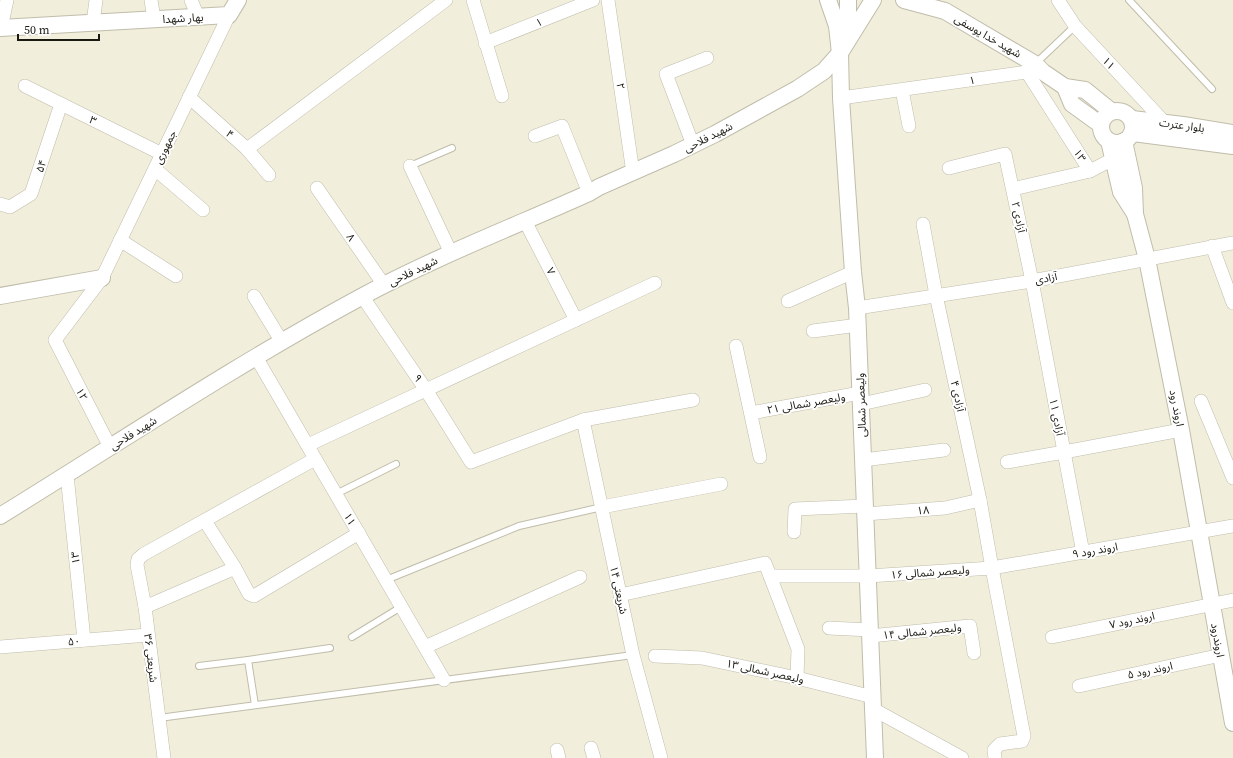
<svg xmlns="http://www.w3.org/2000/svg" width="1233" height="758" font-family="'Source Serif 4','Noto Sans Arabic',serif">
<rect width="100%" height="100%" fill="#f1eedc"/>
<g fill="none" stroke-linecap="round" stroke-linejoin="round">
<g stroke="#c0bdab" stroke-width="8">
<g id="service">
<polyline points="1129,0 1212,89"/>
<polyline points="1035,64 1075,26"/>
<polyline points="410,166 452,148"/>
<polyline points="336,494 396,464"/>
<polyline points="386,580 519,526 602,507"/>
<polyline points="352,637 401,607"/>
<polyline points="248,660 255,705"/>
<polyline points="199,666 248,660 330,648"/>
<polyline points="159,718 633,655"/>
</g>
</g>
<g stroke="#c0bdab" stroke-width="14">
<g id="minor">
<polyline points="151,0 154,19"/>
<polyline points="191,0 198,17"/>
<polyline points="473,0 502,96"/>
<polyline points="608,0 633,173"/>
<polyline points="1058,0 1075,26 1165,123"/>
<polyline points="93,23 96,0"/>
<polyline points="1,28 7,0"/>
<polyline points="485,43 593,0"/>
<polyline points="25,86 162,154"/>
<polyline points="902,90 909,126"/>
<polyline points="189,97 247,149 269,175"/>
<polyline points="841,98 1027,72 1043,72"/>
<polyline points="535,136 562,126 589,193"/>
<polyline points="693,145 666,74 707,58"/>
<polyline points="247,149 446,0"/>
<polyline points="410,166 451,253"/>
<polyline points="949,168 1005,154 1032,281 1083,553"/>
<polyline points="155,169 203,210"/>
<polyline points="1090,171 1113,159"/>
<polyline points="317,188 384,285"/>
<polyline points="1013,189 1090,171 1027,72"/>
<polyline points="0,204 10,207 31,194 61,104"/>
<polyline points="525,221 576,320"/>
<polyline points="923,224 936,295 980,500 992,568 1024,736 1022,741 1000,744 994,750 995,758"/>
<polyline points="120,240 176,276"/>
<polyline points="1212,246 1233,303"/>
<polyline points="254,296 282,342"/>
<polyline points="362,296 426,390 471,462 583,420 693,400"/>
<polyline points="788,301 853,272"/>
<polyline points="857,308 1032,281 1233,243"/>
<polyline points="813,331 858,325"/>
<polyline points="736,346 760,457"/>
<polyline points="256,357 444,680"/>
<polyline points="1201,401 1233,478"/>
<polyline points="861,404 925,390"/>
<polyline points="751,413 860,393"/>
<polyline points="583,420 633,655 661,758"/>
<polyline points="308,445 655,283"/>
<polyline points="110,447 55,340 102,278 229,15"/>
<polyline points="863,460 944,450"/>
<polyline points="1007,462 1064,452 1181,430"/>
<polyline points="67,475 84,640"/>
<polyline points="602,507 721,484"/>
<polyline points="865,514 945,508 980,500"/>
<polyline points="205,521 235,568 249,594 254,596 359,533"/>
<polyline points="794,532 795,509 865,506"/>
<polyline points="770,576 868,576 992,568 1233,526"/>
<polyline points="620,595 765,563 798,649 797,678"/>
<polyline points="145,607 235,568"/>
<polyline points="829,628 870,630"/>
<polyline points="870,636 970,626 974,653"/>
<polyline points="1052,637 1233,600"/>
<polyline points="0,647 148,635"/>
<polyline points="425,647 580,577"/>
<polyline points="655,656 702,658 797,678 873,697"/>
<polyline points="1079,686 1221,655"/>
<polyline points="873,709 962,758"/>
<polyline points="591,748 594,758"/>
<polyline points="557,750 559,758"/>
<polyline points="164,758 145,607 137,565 138,559 144,554 315,459"/>
</g>
</g>
<g stroke="#c0bdab" stroke-width="18">
<g id="tertiary">
<polyline points="828,0 837,26 840,53 841,98 847,187 853,272 857,308 875,758"/>
<polyline points="904,0 945,11 1035,64 1043,72 1065,87 1085,90 1111,111"/>
<polyline points="0,28 229,15 238,0"/>
<polyline points="844,40 848,24 848,0"/>
<polyline points="1065,87 1072,104 1101,125"/>
<circle cx="1117" cy="127" r="16"/>
<polyline points="1132,119 1183,125 1233,133"/>
<polyline points="1133,133 1233,146"/>
<polyline points="1109,141 1121,192 1135,214"/>
<polyline points="1124,141 1134,188 1135,214 1147,259 1181,430 1233,723"/>
<polyline points="0,296 102,278"/>
<path d="M0,516C120,442 237,364 361,297C435,257 513,227 589,193L599,187L674,154L715,134L797,89L824,71L840,53L873,0"/>
</g>
</g>
<use href="#service" stroke="#fff" stroke-width="6"/>
<use href="#minor" stroke="#fff" stroke-width="13"/>
<use href="#tertiary" stroke="#fff" stroke-width="16"/>
</g>
<g text-anchor="middle" stroke-width="3.5" stroke-linejoin="round" paint-order="stroke">
<g font-size="11" fill="#191811" stroke="#fff">
<text transform="translate(183 18) rotate(-3)" y="4">بهار شهدا</text>
<text transform="translate(539 22) rotate(-22)" y="4">۱</text>
<text transform="translate(988 36) rotate(30)" y="4">شهید خدا یوسفی</text>
<text transform="translate(1109 63) rotate(47)" y="4">۱۱</text>
<text transform="translate(972 80) rotate(-8)" y="4">۱</text>
<text transform="translate(621 86) rotate(82)" y="4">۲</text>
<text transform="translate(93 120) rotate(26)" y="4">۳</text>
<text transform="translate(1182 125) rotate(8)" y="4">بلوار عترت</text>
<text transform="translate(230 134) rotate(42)" y="4">۴</text>
<text transform="translate(708 137) rotate(-27)" y="4">شهید فلاحی</text>
<text transform="translate(165 147) rotate(-64)" y="4">جمهوری</text>
<text transform="translate(1080 155) rotate(57)" y="4">۱۳</text>
<text transform="translate(41 166) rotate(-72)" y="4">۵۴</text>
<text transform="translate(1019 217) rotate(78)" y="4">آزادی ۲</text>
<text transform="translate(351 237) rotate(56)" y="4">۸</text>
<text transform="translate(413 271) rotate(-26)" y="4">شهید فلاحی</text>
<text transform="translate(551 271) rotate(63)" y="4">۷</text>
<text transform="translate(1046 278) rotate(-11)" y="4">آزادی</text>
<text transform="translate(418 378) rotate(55)" y="4">۹</text>
<text transform="translate(82 394) rotate(63)" y="4">۱۲</text>
<text transform="translate(958 396) rotate(78)" y="4">آزادی ۴</text>
<text transform="translate(806 403) rotate(-10)" y="4">ولیعصر شمالی ۲۱</text>
<text transform="translate(861 405) rotate(-92)" y="4">ولیعصر شمالی</text>
<text transform="translate(1177 408) rotate(79)" y="4">اروند رود</text>
<text transform="translate(1057 417) rotate(79)" y="4">آزادی ۱۱</text>
<text transform="translate(133 433) rotate(-32)" y="4">شهید فلاحی</text>
<text transform="translate(923 510) rotate(-4)" y="4">۱۸</text>
<text transform="translate(350 519) rotate(60)" y="4">۱۱</text>
<text transform="translate(1095 550) rotate(-10)" y="4">اروند رود ۹</text>
<text transform="translate(75 558) rotate(-96)" y="4">۱۳</text>
<text transform="translate(930 572) rotate(-4)" y="4">ولیعصر شمالی ۱۶</text>
<text transform="translate(619 590) rotate(78)" y="4">شریعتی ۱۴</text>
<text transform="translate(1132 620) rotate(-12)" y="4">اروند رود ۷</text>
<text transform="translate(922 631) rotate(-6)" y="4">ولیعصر شمالی ۱۴</text>
<text transform="translate(1218 640) rotate(80)" y="4">اروندرود</text>
<text transform="translate(74 641) rotate(-4)" y="4">۵۰</text>
<text transform="translate(151 658) rotate(83)" y="4">شریعتی ۳۶</text>
<text transform="translate(1150 670) rotate(-12)" y="4">اروند رود ۵</text>
<text transform="translate(765 671) rotate(12)" y="4">ولیعصر شمالی ۱۳</text>
</g>
</g>
<path d="M18 34v6h81v-6" fill="none" stroke="#191811" stroke-width="2"/>
<text x="24" y="34" font-size="12" fill="#191811" stroke="#ffffff" stroke-width="3" paint-order="stroke">50 m</text>
</svg>
